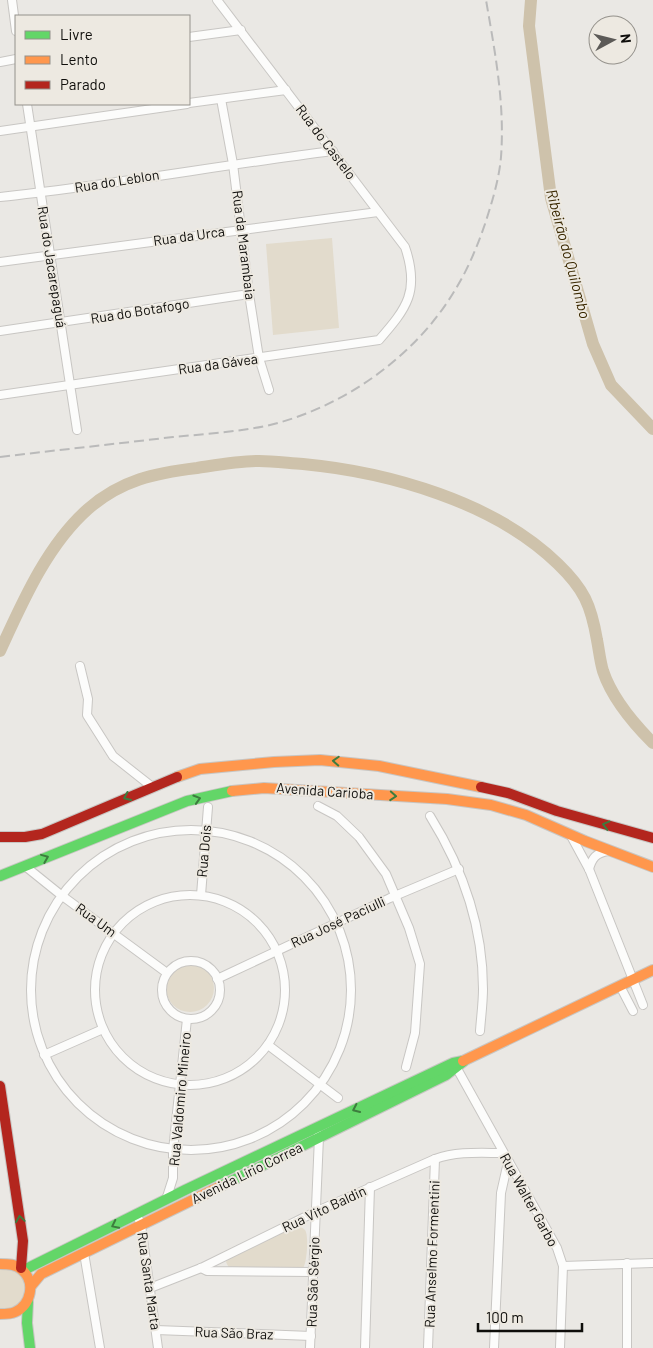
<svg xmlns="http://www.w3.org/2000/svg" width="653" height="1348" font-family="Barlow,sans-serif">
<rect width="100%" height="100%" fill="#eae8e4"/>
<g fill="#e2dbcc">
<polygon points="332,238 339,328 273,335 266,244"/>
<circle cx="190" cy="988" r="24"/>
<path d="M297,1226C300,1227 302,1227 305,1230C309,1235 307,1263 303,1268H229L226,1262L228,1258Z"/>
<polygon points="8,1266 21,1273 27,1286 25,1300 13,1310 0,1311 0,1267"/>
</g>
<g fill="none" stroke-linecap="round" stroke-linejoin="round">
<g stroke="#cec2ab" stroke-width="12">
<polyline points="531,0 529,26 551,198 593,344 611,385 653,429"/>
<path d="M0,651C22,603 47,545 88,509C121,480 155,473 197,468C217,465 239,461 259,461C273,461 288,463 303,464C388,472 495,502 558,564C584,589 591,605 597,640C599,650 600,661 603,671C612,698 633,723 653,743"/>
</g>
<g stroke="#c8c6c3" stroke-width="10">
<g id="street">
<polyline points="12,0 16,31"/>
<polyline points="189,37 241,30"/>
<polyline points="0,62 16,59"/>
<polyline points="221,99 233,164 249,294 259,358 269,390"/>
<polyline points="189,103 286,90"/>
<polyline points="27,104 77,430"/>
<polyline points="0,131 187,104"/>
<path d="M0,197C111,185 222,165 333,151"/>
<polyline points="0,262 378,212"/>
<polyline points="0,331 249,294"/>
<path d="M0,395L379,340C407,308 420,291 405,247L217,0"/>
<polyline points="80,666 88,699 87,715 113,756 151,786"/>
<polyline points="318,806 337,816 359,837 386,874 409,928 420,964 415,1033 406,1067"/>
<path d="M430,816C463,869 483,926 483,989C483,1003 481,1017 480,1031"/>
<circle cx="191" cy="990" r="160"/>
<polyline points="570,834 589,869 643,1005"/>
<polyline points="25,866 61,895 167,973"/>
<path d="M589,869C592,858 596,853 608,851"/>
<circle cx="190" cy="990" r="95"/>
<polyline points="201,895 208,807"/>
<circle cx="191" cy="990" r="29"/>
<polyline points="217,979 390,898 459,869"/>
<polyline points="620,986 633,1011"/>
<polyline points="268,1045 338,1098"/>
<polyline points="44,1055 103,1029"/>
<polyline points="455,1065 557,1248 563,1266 560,1348"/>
<polyline points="166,1200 173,1178 173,1150 187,1019"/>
<polyline points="137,1215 141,1225 158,1348"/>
<polyline points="84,1253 100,1348"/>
<polyline points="563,1266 653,1263"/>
<polyline points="201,1268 207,1271 312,1272"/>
<path d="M150,1288L201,1268L315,1212L435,1159C458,1151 480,1153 503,1153"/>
<polyline points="156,1330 311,1336"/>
<polyline points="310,1348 319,1137 318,1134"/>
<polyline points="365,1348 370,1187"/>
<polyline points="428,1348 435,1159"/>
<polyline points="494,1348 501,1193 508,1162"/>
<polyline points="627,1348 627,1263"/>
</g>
</g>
<g stroke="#c8c6c3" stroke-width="12">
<g id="fast">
<polyline points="0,876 187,801 232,791"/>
<polyline points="221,1186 446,1075 464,1061"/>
<polyline points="24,1270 185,1190 453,1063 463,1061"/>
<polyline points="28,1302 27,1323 30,1348"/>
</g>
</g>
<g stroke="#c8c6c3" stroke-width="12">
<g id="slow">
<polyline points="177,777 200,769 274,762 320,760 379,766 481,787"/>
<polyline points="232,791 264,788 447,799 491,805 526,815 585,841 653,867"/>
<polyline points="463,1061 653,970"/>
<path d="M0,1264C8,1264 16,1264 22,1270C36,1282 31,1305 15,1312C11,1314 5,1314 0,1314"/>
<polyline points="31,1286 41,1274 221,1186"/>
</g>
</g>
<g stroke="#c8c6c3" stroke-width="12">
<g id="jam">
<polyline points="481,787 508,793 557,811 653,838"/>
<polyline points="0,837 25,837 42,834 177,777"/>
<polyline points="0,1086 23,1241 21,1268"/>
</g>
</g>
<use href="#street" stroke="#fcfcfb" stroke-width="8"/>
<use href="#fast" stroke="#63d668" stroke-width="10"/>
<use href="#slow" stroke="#ff974d" stroke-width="10"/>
<use href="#jam" stroke="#b3261e" stroke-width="10"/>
<path stroke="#bababa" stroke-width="2" stroke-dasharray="10 5" stroke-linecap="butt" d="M0,457C58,450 115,444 173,437C205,434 238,432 270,425C344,407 416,356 455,290C468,269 477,247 485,224C492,202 499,180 501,157C505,104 495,52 486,0"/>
</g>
<defs><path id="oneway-chevron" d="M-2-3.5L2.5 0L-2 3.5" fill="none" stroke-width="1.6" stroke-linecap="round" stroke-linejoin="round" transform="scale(1.25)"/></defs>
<g stroke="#3d7c3e">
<use href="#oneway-chevron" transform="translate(336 761) rotate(-177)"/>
<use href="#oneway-chevron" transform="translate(393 796) rotate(4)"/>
<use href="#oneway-chevron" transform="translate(127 797) rotate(156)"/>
<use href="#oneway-chevron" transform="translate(197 799) rotate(-17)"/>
<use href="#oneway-chevron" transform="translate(606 825) rotate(-165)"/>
<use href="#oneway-chevron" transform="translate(45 858) rotate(-22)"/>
<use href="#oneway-chevron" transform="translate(356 1109) rotate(155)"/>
<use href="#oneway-chevron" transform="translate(20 1219) rotate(-98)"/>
<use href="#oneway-chevron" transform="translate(115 1225) rotate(154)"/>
</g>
<g text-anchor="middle" stroke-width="4" stroke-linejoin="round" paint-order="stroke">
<g font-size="14" fill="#0f0e0b" stroke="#ede9e1">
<text transform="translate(326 142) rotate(53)" y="5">Rua do Castelo</text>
<text transform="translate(117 181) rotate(-9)" y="5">Rua do Leblon</text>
<text transform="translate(189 236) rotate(-8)" y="5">Rua da Urca</text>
<text transform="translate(244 245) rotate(83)" y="5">Rua da Marambaia</text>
<text transform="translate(52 267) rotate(81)" y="5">Rua do Jacarepaguá</text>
<text transform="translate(140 311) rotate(-9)" y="5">Rua do Botafogo</text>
<text transform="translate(218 364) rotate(-8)" y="5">Rua da Gávea</text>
<text transform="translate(325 791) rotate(4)" y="5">Avenida Carioba</text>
<text transform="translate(204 851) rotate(-85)" y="5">Rua Dois</text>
<text transform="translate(96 920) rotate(36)" y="5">Rua Um</text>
<text transform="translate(338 922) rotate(-25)" y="5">Rua José Paciulli</text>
<text transform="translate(180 1099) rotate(-85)" y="5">Rua Valdomiro Mineiro</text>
<text transform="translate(247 1173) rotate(-26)" y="5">Avenida Lírio Correa</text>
<text transform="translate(529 1200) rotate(61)" y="5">Rua Walter Garbo</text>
<text transform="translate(324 1209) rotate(-25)" y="5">Rua Vito Baldin</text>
<text transform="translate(432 1254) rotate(-88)" y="5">Rua Anselmo Formentini</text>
<text transform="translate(149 1281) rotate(82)" y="5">Rua Santa Marta</text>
<text transform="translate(313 1282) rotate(-88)" y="5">Rua São Sérgio</text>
<text transform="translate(234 1333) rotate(2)" y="5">Rua São Braz</text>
</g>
<g font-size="15" font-style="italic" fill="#3a2800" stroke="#ede9e1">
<text transform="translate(568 254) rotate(75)" y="5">Ribeirão do Quilombo</text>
</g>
</g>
<rect x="15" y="15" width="175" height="90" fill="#ede9e1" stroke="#94918b"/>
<rect x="25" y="31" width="25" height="8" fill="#63d668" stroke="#94918b"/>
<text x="60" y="40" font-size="15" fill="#0f0e0b">Livre</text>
<rect x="25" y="56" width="25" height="8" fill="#ff974d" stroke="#94918b"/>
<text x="60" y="65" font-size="15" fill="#0f0e0b">Lento</text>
<rect x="25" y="81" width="25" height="8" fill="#b3261e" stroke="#94918b"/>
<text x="60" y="90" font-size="15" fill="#0f0e0b">Parado</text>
<g transform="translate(613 40) rotate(83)"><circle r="24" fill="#ede9e1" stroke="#94918b"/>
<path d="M0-4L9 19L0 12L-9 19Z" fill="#5c5a57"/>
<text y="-8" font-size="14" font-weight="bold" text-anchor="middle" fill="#0f0e0b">N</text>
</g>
<path d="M478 1323v8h104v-8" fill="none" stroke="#0f0e0b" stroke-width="2.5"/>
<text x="486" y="1323" font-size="15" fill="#0f0e0b" stroke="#ede9e1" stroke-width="4" paint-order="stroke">100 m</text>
</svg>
